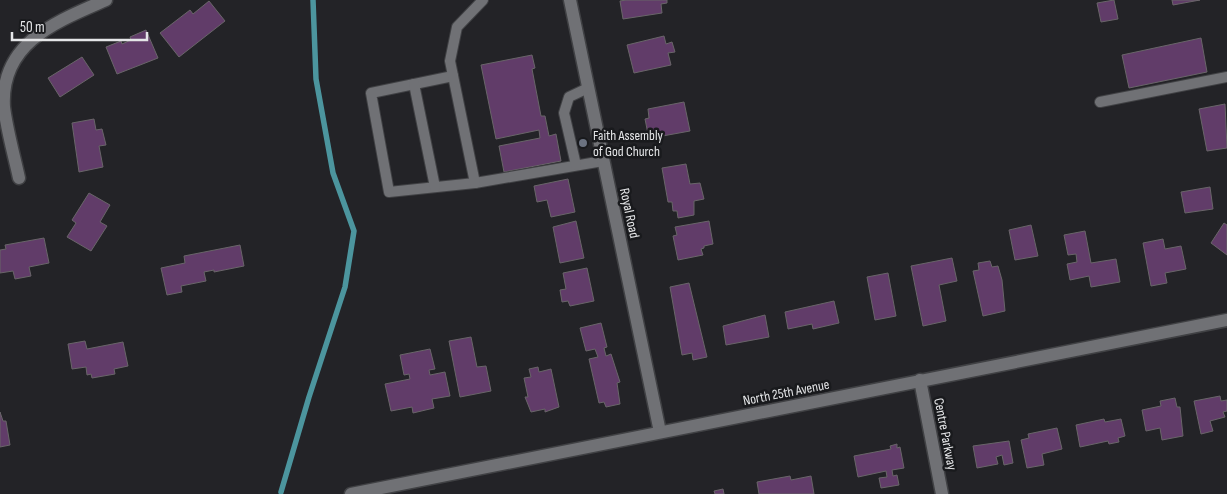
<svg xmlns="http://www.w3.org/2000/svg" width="1227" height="494" font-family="'Sofia Sans Condensed',sans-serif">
<rect width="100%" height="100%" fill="#232327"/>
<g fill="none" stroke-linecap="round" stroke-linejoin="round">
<polyline stroke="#4c959e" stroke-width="5.5" points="281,492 309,397 345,287 354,231 333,173 316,79 313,0"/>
</g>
<g fill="#613c69" stroke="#696569">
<polygon points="626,0 667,0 667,3 661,4 662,13 623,19 620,1"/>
<polygon points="1114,0 1118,19 1101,22 1097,3"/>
<polygon points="1172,0 1200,0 1173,5"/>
<polygon points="209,1 225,21 179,57 160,33 190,10 193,14"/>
<polygon points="146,30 158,58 117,74 106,47 121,41 122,44 131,40 130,37"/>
<polygon points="664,36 666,44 672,42 675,52 668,53 671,65 634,73 627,45"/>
<polygon points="1201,38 1207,72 1129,88 1122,55"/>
<polygon points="532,55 535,68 532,69 541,116 545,116 549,136 556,134 561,161 504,172 499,146 540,138 539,130 496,139 481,65"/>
<polygon points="82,57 94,75 60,97 48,78"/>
<polygon points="684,102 690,131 657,137 656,134 648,134 645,119 649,118 648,109"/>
<polygon points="1225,104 1227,148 1207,151 1199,109"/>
<polygon points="94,119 96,130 102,129 106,145 99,146 103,167 79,172 72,123"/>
<polygon points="686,164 690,184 700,183 704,199 694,201 694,215 678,218 677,211 673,211 672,202 668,202 662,168"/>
<polygon points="568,179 575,212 551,217 547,200 537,202 534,186"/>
<polygon points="1210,187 1213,209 1185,213 1181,192"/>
<polygon points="89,193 110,205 100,222 107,226 91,251 67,237 76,223 72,220"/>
<polygon points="576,221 584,258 560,263 553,227"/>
<polygon points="709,221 713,244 704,246 704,248 701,249 703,255 678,260 673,236 677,235 675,227"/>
<polygon points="1224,223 1227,225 1227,255 1211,243"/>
<polygon points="1031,225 1038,256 1015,260 1009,230"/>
<polygon points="1085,231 1091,263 1116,259 1120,282 1091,287 1089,276 1070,280 1067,264 1077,262 1076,254 1068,255 1064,235"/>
<polygon points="44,238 49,263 29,267 31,276 15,279 13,271 0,273 0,250 6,249 5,245"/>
<polygon points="1163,239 1165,249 1181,246 1186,269 1165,273 1167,283 1151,286 1143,243"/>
<polygon points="240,245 244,266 214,272 214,270 204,272 206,281 181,286 182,292 167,295 161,268 185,263 184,256"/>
<polygon points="952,258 957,281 939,285 946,321 923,326 911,266"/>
<polygon points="990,261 992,267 998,266 1002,280 1005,311 983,316 973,271 979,270 978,263"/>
<polygon points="587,268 594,301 570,306 568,301 562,302 560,290 566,289 563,273"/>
<polygon points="888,273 896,316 875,320 867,277"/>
<polygon points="689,283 707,357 693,360 692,353 682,355 670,287"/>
<polygon points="834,301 839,323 813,329 812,324 788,329 785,312"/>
<polygon points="765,315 769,337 726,345 723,326"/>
<polygon points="601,323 607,347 604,348 606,356 611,354 620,382 617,383 620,404 606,407 604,402 599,403 589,359 598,357 595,349 586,351 580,328"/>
<polygon points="471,337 477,367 486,366 491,391 460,397 449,341"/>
<polygon points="85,341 87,349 123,342 128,366 114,369 115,374 92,378 91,374 87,375 86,367 72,369 68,344"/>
<polygon points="430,349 435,369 429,370 430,375 445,372 450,396 432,399 434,408 413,413 412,407 391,411 385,384 410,379 409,374 404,375 400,355"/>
<polygon points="538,367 539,372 551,369 559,407 545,412 545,409 531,412 525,397 528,397 524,378 531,377 529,369"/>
<polygon points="1220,396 1221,401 1227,400 1227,411 1223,412 1225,417 1210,421 1213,431 1201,434 1194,401"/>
<polygon points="1175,398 1177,407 1180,407 1183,436 1162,440 1160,428 1146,431 1142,410 1161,406 1160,401"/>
<polygon points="0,412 3,421 6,421 10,445 0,447"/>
<polygon points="1104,419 1105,422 1121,419 1125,436 1118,438 1119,442 1109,444 1108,441 1080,447 1076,425"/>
<polygon points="1057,428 1062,449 1042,454 1044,465 1027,468 1021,440 1029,438 1028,434"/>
<polygon points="1009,441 1013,463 1004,465 1002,455 996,457 998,464 977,468 973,446"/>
<polygon points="897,444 897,448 900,447 904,468 892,470 893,476 897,475 899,485 881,488 879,478 887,477 886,471 858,477 854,456 891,449 890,446"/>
<polygon points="790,476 791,480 811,476 814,494 759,494 757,482"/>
<polygon points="723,489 724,494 715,494 714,491"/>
</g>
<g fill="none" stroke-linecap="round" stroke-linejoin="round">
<g stroke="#404144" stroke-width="12">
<g id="lane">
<polyline points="453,76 371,93 389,192 475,183 603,161"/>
<polyline points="414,84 435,187"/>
<polyline points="1100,102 1227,77"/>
<polyline points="576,165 564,113 569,97 588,88"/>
<polyline points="475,183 450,61 457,27 483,0"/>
</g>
</g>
<g stroke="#404144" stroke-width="15">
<g id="street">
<polyline points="570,0 660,432"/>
<path d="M19,178C14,155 7,131 4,107C0,42 58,21 106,0"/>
<polyline points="920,380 942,494"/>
</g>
</g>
<g stroke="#404144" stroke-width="15">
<polyline id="secondary" points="351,494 1227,320"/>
</g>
<use href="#lane" stroke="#707175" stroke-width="10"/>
<use href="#street" stroke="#707175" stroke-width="12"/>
<use href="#secondary" stroke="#707175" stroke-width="12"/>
</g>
<circle fill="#6b7280" stroke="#191a1d" stroke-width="2" cx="583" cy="143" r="5"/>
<g text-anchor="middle" stroke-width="5" stroke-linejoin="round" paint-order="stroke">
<g font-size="14" fill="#e5e6e8" stroke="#191a1d" text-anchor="start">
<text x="593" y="140">Faith Assembly<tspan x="593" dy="16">of God Church</tspan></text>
</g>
<g font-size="14" fill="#e5e6e8" stroke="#191a1d">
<text transform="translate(630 213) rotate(78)" y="5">Royal Road</text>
<text transform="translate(786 392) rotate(-11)" y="5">North 25th Avenue</text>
<text transform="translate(946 434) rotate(79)" y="5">Centre Parkway</text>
</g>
</g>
<path d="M12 32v8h135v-8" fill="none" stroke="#e5e6e8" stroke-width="2.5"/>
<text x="20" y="32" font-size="15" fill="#e5e6e8" stroke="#191a1d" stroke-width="4" paint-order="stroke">50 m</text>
</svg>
